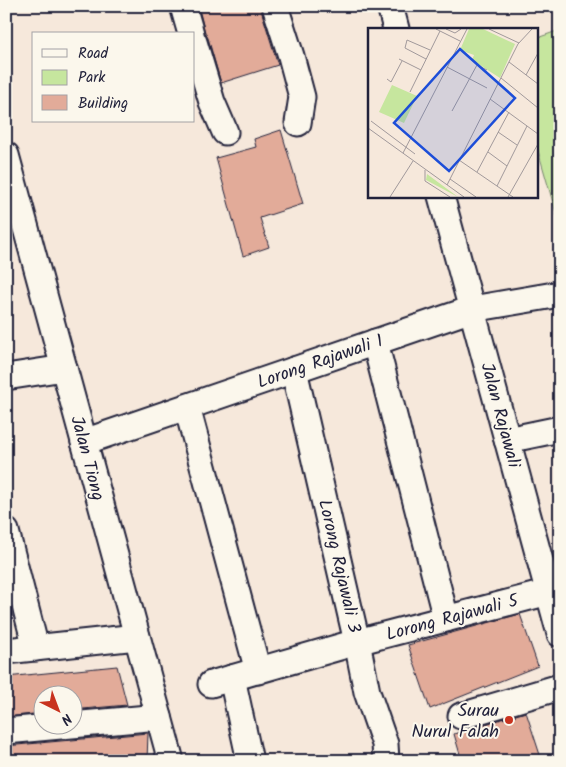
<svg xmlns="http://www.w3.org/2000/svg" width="566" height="767" font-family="Kalam,sans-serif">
<rect width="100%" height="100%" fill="#f6e8db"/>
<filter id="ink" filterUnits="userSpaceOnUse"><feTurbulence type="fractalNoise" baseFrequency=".02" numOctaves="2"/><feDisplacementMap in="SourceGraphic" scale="10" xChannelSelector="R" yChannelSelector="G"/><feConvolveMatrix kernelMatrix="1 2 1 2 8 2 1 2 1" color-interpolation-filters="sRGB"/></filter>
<g filter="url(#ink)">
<polygon fill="#c6e69e" stroke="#74846c" points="560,30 560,227 537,147 537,38"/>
<g fill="#e2ab99" stroke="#22223b">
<polygon points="209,6 261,6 261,10 278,65 221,83 208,38 205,33 199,9"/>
<polygon points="281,130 303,204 260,218 269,247 243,256 216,158 256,147 254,139"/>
<polygon points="520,614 538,666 430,709 408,645"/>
<polygon points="117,666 127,705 72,710 72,694 42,694 42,713 6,717 6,677"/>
<polygon points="526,712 542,761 462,761 454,734 465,730"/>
<polygon points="148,733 147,761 6,761 6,746"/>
</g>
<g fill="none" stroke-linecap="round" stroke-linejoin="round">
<g stroke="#22223b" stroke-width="29">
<g id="minor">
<polyline points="183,6 191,34"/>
<polyline points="275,6 291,56 302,97 298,123"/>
<polyline points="390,6 396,29"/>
<polyline points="194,42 212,102 225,132"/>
<polyline points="6,155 171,761"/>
<polyline points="441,196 560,634"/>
<polyline points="375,342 446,619"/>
<polyline points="294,370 357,642 367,692 385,744 386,760 384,761"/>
<polyline points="6,377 64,368"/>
<polyline points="187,407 258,671"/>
<polyline points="507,440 560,429"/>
<polyline points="84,442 472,309 560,294"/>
<polyline points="6,531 36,648"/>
<polyline points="6,651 137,637"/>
<polyline points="232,678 250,761"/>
<polyline points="211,684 357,642 549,592"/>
<polyline points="461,716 560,687"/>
<polyline points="6,731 159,717"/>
</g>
</g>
<use href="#minor" stroke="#fbf7ec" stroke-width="25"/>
</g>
</g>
<circle fill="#c8321e" stroke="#fbf7ec" stroke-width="2" cx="509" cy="720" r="5"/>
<g text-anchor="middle" stroke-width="4" stroke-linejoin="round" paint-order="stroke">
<g font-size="18" fill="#22223b" stroke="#fbf7ec">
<text transform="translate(320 361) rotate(-19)" y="6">Lorong Rajawali 1</text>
<text transform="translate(501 415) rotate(75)" y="6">Jalan Rajawali</text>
<text transform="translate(88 458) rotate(75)" y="6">Jalan Tiong</text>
<text transform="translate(340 566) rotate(77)" y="6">Lorong Rajawali 3</text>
<text transform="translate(452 617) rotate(-15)" y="6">Lorong Rajawali 5</text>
</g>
<g font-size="18" fill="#22223b" stroke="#fbf7ec" text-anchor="end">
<text x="499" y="716">Surau<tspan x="499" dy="21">Nurul Falah</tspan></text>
</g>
</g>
<g transform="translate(368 28)">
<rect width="170" height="170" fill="#f6e8db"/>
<path d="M101,1H115L147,16L132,50L104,32L106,27L92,22ZM24,57L49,68L36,95L11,84ZM59,146L90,169L58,152Z" fill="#c6e69e"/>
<path fill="none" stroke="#a1999b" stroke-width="1" d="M68,1L92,13M78,1L87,5L93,1M121,1L151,15M31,31L53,42M58,31L37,20L39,12L62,22M141,34L170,56M79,39L119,60M158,47L170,25M133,50L170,80M19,51L23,54L34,33M42,64L72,3M122,71L170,106M84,83L109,37L119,42M3,93L47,126M0,100L96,169M130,104L149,117M120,124L139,138M35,125L99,1M91,132L145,169M57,142V153L82,169M109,144L141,84M82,151L108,169M79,157L150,16L164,1M129,158L159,98M22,169L45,133M140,169L170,116"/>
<path fill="#1d4ed8" fill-opacity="0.15" stroke="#1d4ed8" stroke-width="2.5" d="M92,21L147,70L81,143L26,95Z"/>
<rect width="170" height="170" fill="none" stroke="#22223b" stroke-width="2.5"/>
</g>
<rect width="566" height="767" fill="none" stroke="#fbf7ec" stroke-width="25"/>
<rect x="12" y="12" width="541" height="742" fill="none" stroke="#22223b" stroke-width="2" filter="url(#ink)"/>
<rect x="32" y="32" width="162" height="90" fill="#fbf7ec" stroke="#a4a2a5"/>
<rect x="42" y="49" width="25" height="8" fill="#fbf7ec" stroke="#a4a2a5"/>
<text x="78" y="58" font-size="15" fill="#22223b">Road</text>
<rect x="42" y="70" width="25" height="15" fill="#c6e69e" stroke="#a4a2a5"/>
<text x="78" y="82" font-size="15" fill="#22223b">Park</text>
<rect x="42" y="95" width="25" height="15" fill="#e2ab99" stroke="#a4a2a5"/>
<text x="78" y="108" font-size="15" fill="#22223b">Building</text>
<g transform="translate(58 710) rotate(138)"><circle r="24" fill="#fbf7ec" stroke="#a4a2a5"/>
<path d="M0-4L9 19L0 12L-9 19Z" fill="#c8321e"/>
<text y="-8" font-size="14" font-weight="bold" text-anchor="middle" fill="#22223b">N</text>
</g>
</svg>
